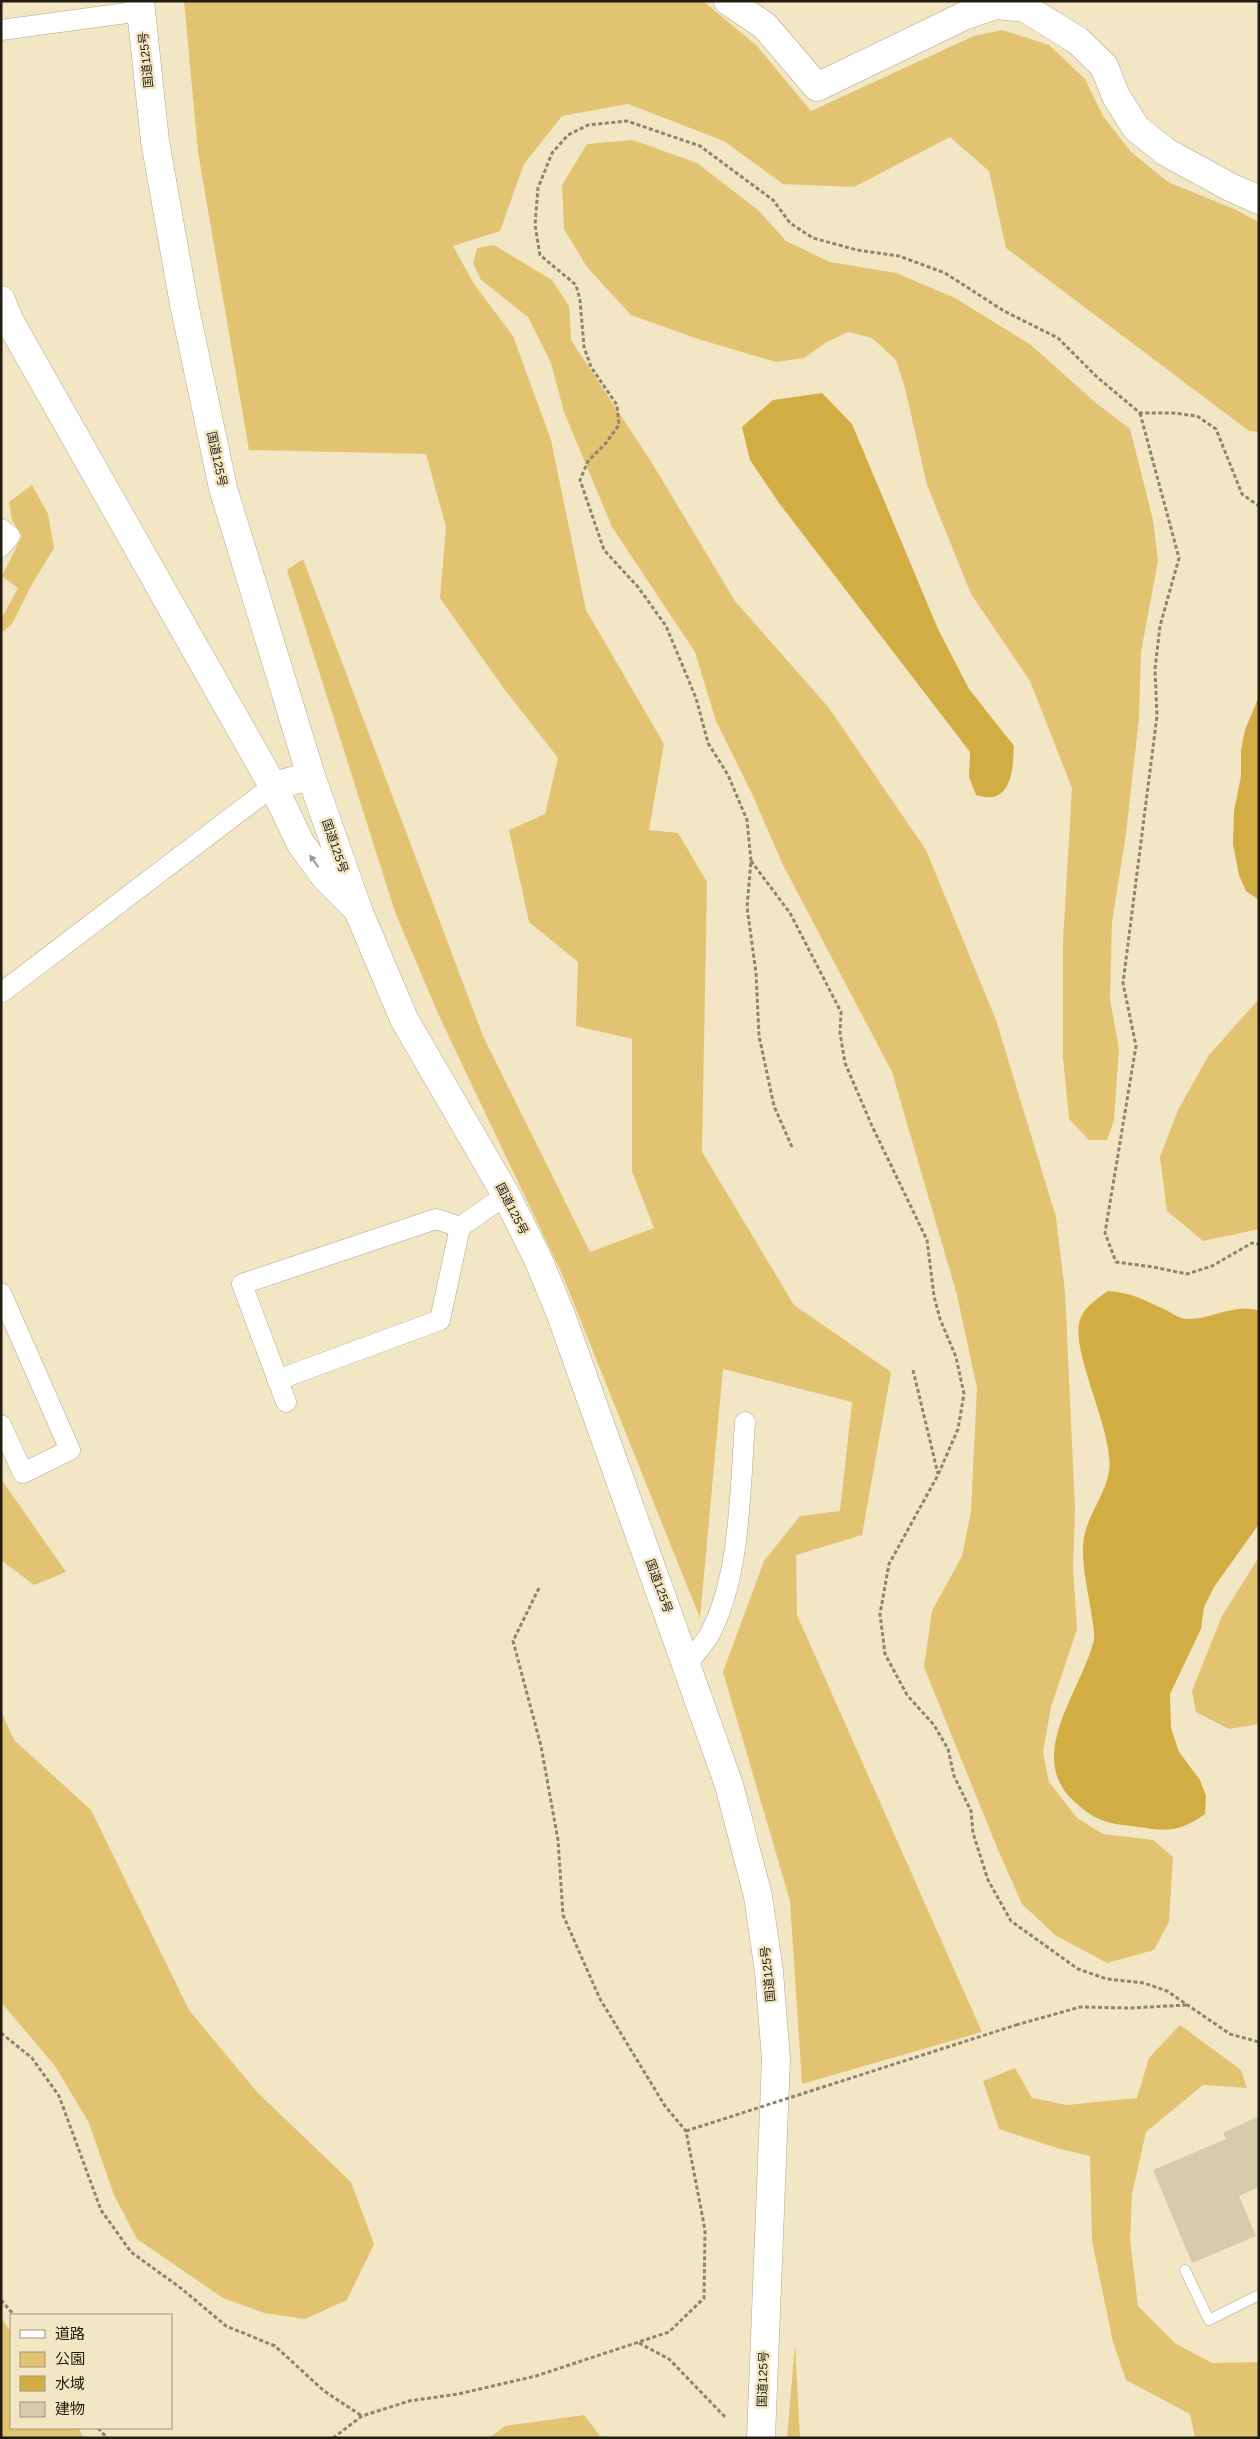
<svg xmlns="http://www.w3.org/2000/svg" width="1260" height="2439" font-family="Helvetica,'Noto Sans JP',sans-serif">
<rect width="100%" height="100%" fill="#f3e6c5"/>
<g fill="#e2c371">
<polygon points="184,1 703,1 757,46 811,111 974,36 1002,30 1049,45 1085,79 1103,116 1131,152 1168,182 1234,209 1259,222 1259,432 1249,431 1006,248 989,171 950,137 854,187 783,184 724,141 628,104 562,116 524,164 500,231 453,246 474,284 513,336 551,440 586,610 664,744 649,830 678,833 707,882 702,1152 794,1305 891,1372 862,1535 796,1555 797,1615 982,2032 802,2084 790,1901 723,1672 764,1561 800,1516 840,1511 852,1402 723,1369 700,1618 562,1274 440,1018 395,912 287,570 303,559 483,1036 590,1252 654,1228 632,1171 632,1039 576,1026 578,962 529,922 509,830 545,814 558,758 502,686 440,598 446,527 426,454 249,450 198,152"/>
<polygon points="633,140 697,163 758,210 786,241 830,262 896,273 955,298 1031,345 1096,403 1130,429 1153,520 1158,561 1141,652 1139,718 1126,834 1112,922 1110,999 1119,1049 1114,1120 1107,1140 1089,1140 1069,1119 1063,1057 1063,941 1072,788 1030,681 971,594 927,485 905,388 896,360 872,338 848,332 827,342 804,358 776,362 698,339 631,315 587,267 564,229 562,185 587,144"/>
<polygon points="494,245 552,280 569,306 571,340 652,463 735,601 829,708 926,850 996,1020 1056,1217 1065,1292 1075,1508 1073,1568 1077,1629 1051,1707 1043,1752 1049,1782 1077,1818 1103,1834 1153,1840 1173,1857 1169,1922 1154,1950 1107,1963 1055,1935 1022,1904 996,1845 924,1667 932,1611 962,1556 971,1512 977,1388 957,1295 892,1072 783,865 753,796 716,721 695,652 612,527 564,412 551,363 528,317 481,280 473,263 477,248"/>
<polygon points="32,485 48,514 54,548 31,586 12,624 1,633 1,619 18,588 2,576 22,536 12,520 9,502"/>
<polygon points="1259,999 1259,1229 1203,1241 1167,1211 1160,1157 1178,1110 1209,1055"/>
<polygon points="1,1479 66,1572 34,1585 1,1560"/>
<polygon points="1259,1557 1259,1724 1229,1729 1196,1712 1192,1691 1222,1616"/>
<polygon points="1,1711 14,1740 91,1810 189,2010 257,2092 351,2182 374,2244 347,2300 305,2319 264,2313 223,2298 137,2239 114,2195 89,2123 55,2066 1,2002"/>
<polygon points="1180,2025 1241,2070 1247,2088 1203,2085 1146,2132 1132,2194 1130,2239 1138,2306 1176,2344 1212,2363 1259,2362 1259,2438 1195,2438 1190,2414 1126,2380 1113,2342 1092,2241 1090,2156 1060,2149 999,2129 983,2081 1015,2068 1032,2098 1067,2105 1137,2098 1149,2058"/>
<polygon points="1,2318 11,2332 11,2428 78,2428 84,2438 1,2438"/>
<polygon points="795,2345 800,2438 787,2438"/>
<polygon points="584,2415 600,2436 612,2438 489,2438 505,2426"/>
</g>
<g fill="#d2ad43">
<path d="M822,393L852,424L938,629L969,689L1014,746C1013,763 1013,794 992,797C987,798 980,796 976,795L969,777L970,752L779,503L750,460L742,427L773,400Z"/>
<polygon points="1259,696 1259,900 1246,891 1239,875 1233,844 1234,811 1241,776 1241,750 1245,730"/>
<path d="M1108,1291C1131,1292 1146,1301 1166,1310C1172,1313 1180,1319 1187,1319C1210,1320 1237,1302 1259,1311V1524L1214,1587L1204,1607L1201,1629L1170,1694L1171,1728L1179,1752L1200,1780L1206,1796L1205,1814C1173,1837 1159,1829 1123,1825C1103,1823 1090,1816 1076,1803C1023,1758 1081,1692 1094,1640C1095,1634 1093,1625 1092,1618C1089,1595 1082,1569 1083,1546C1084,1519 1104,1499 1109,1472C1115,1431 1067,1348 1081,1317C1086,1306 1098,1298 1108,1291Z"/>
</g>
<polygon fill="#d8cbab" points="1259,2116 1259,2187 1239,2196 1256,2236 1192,2263 1153,2170 1226,2139 1223,2133"/>
<g fill="none" stroke-linecap="round" stroke-linejoin="round">
<g stroke="#b3a788" stroke-width="11">
<polyline id="lane" points="1185,2270 1209,2320 1259,2295"/>
</g>
<g stroke="#b3a788" stroke-width="21">
<g id="street">
<polyline points="1,30 141,11"/>
<polyline points="1,529 10,536 1,547"/>
<polyline points="1,993 273,786"/>
<polyline points="1,1293 70,1450 23,1473 1,1425"/>
<polyline points="277,1380 440,1320 460,1227"/>
<polyline points="286,1402 242,1284 436,1219 460,1227 506,1195"/>
<path d="M687,1665C694,1655 702,1646 708,1637C741,1580 740,1487 745,1422"/>
</g>
</g>
<g stroke="#b3a788" stroke-width="29">
<g id="secondary">
<polyline points="728,1 765,26 817,87 964,16 995,5 1025,8 1077,40 1104,66 1116,96 1136,128 1166,152 1230,187 1259,200"/>
<polyline points="1,300 10,322 273,786 311,776"/>
<polyline points="273,786 301,844 325,877 358,910"/>
</g>
</g>
<g stroke="#b3a788" stroke-width="29">
<polyline id="highway" points="140,1 155,141 184,304 223,488 311,776 358,910 404,1019 506,1195 538,1259 561,1315 729,1785 758,1896 769,1972 776,2059 761,2438"/>
</g>
<g stroke="#8e856e" stroke-width="3" stroke-dasharray="4 2.5" stroke-linecap="butt">
<polyline points="1140,413 1179,558 1160,626 1155,669 1157,716 1123,983 1136,1046 1105,1233 1116,1262 1153,1267 1187,1274 1212,1266 1252,1243 1259,1244"/>
<polyline points="751,861 790,913 841,1012 840,1033 845,1063 872,1126 927,1240 934,1296 940,1319 956,1357 964,1394 958,1429 938,1475 889,1564 880,1614 885,1654 907,1695 934,1725 948,1749 954,1776 971,1811 973,1833 988,1880 1011,1921 1078,1969 1107,1979 1144,1983 1167,1991 1230,2034 1259,2042"/>
<polyline points="792,1147 774,1106 759,1036 756,973 747,907 751,861 747,820 728,775 708,743 696,698 666,626 638,587 604,550 580,480 588,461 605,444 619,425 617,405 591,367 584,347 580,300 576,285 540,255 535,225 538,188 552,153 568,135 588,125 627,121 700,146 773,200 790,223 813,238 857,250 899,256 945,273 1004,311 1058,338 1097,377 1140,413 1173,413 1197,416 1216,429 1242,494 1259,506"/>
<polyline points="913,1370 938,1474"/>
<polyline points="1016,2025 1080,2007 1129,2008 1188,2005"/>
<polyline points="1,2033 32,2058 59,2096 101,2210 131,2252 182,2289 226,2326 275,2346 324,2391 362,2416"/>
<polyline points="1,2300 14,2315"/>
<polyline points="639,2343 669,2359 726,2418"/>
<polyline points="98,2428 107,2438"/>
<polyline points="333,2438 362,2416 409,2401 458,2394 536,2376 669,2332 704,2298 705,2230 686,2131 665,2106 600,1999 563,1915 558,1840 541,1746 513,1641 539,1588"/>
</g>
<use href="#lane" stroke="#fff" stroke-width="10"/>
<use href="#street" stroke="#fff" stroke-width="20"/>
<use href="#secondary" stroke="#fff" stroke-width="28"/>
<use href="#highway" stroke="#fff" stroke-width="28"/>
<polyline stroke="#8e856e" stroke-width="3" stroke-dasharray="4 2.5" stroke-linecap="butt" points="686,2131 1016,2025"/>
</g>
<defs><path id="oneway-solid" d="M-6-.8H1V-3.2L6.5 0L1 3.2V.8H-6Z" transform="scale(1.25)"/></defs>
<use fill="#9c9994" href="#oneway-solid" transform="translate(314 861) rotate(-126)"/>
<g text-anchor="middle" stroke-width="5" stroke-linejoin="round" paint-order="stroke">
<g font-size="12" fill="#221d11" stroke="#f3e6c5">
<text transform="translate(146 60) rotate(-96)" y="4">国道125号</text>
<text transform="translate(217 459) rotate(78)" y="4">国道125号</text>
<text transform="translate(335 846) rotate(71)" y="4">国道125号</text>
<text transform="translate(512 1209) rotate(63)" y="4">国道125号</text>
<text transform="translate(659 1586) rotate(70)" y="4">国道125号</text>
<text transform="translate(768 1974) rotate(-96)" y="4">国道125号</text>
<text transform="translate(763 2379) rotate(-88)" y="4">国道125号</text>
</g>
</g>
<rect width="1260" height="2439" fill="none" stroke="#221d11" stroke-width="5"/>
<rect x="10" y="2314" width="162" height="115" fill="#f3e6c5" stroke="#9f967d"/>
<rect x="20" y="2330" width="25" height="8" fill="#ffffff" stroke="#9f967d"/>
<text x="55" y="2339" font-size="15" fill="#221d11">道路</text>
<rect x="20" y="2352" width="25" height="15" fill="#e2c371" stroke="#9f967d"/>
<text x="55" y="2364" font-size="15" fill="#221d11">公園</text>
<rect x="20" y="2376" width="25" height="15" fill="#d2ad43" stroke="#9f967d"/>
<text x="55" y="2389" font-size="15" fill="#221d11">水域</text>
<rect x="20" y="2402" width="25" height="15" fill="#d8cbab" stroke="#9f967d"/>
<text x="55" y="2414" font-size="15" fill="#221d11">建物</text>
</svg>
